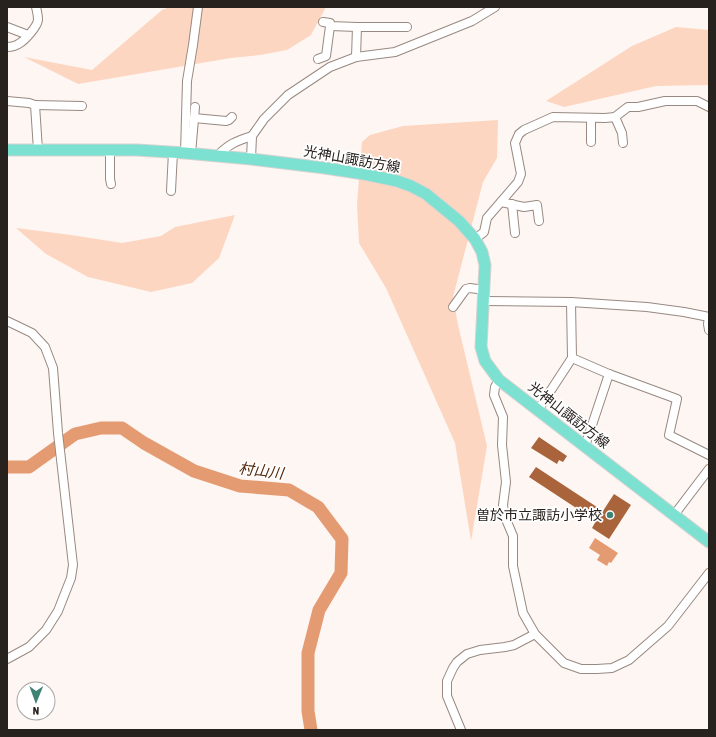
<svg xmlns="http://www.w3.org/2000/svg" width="716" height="737" font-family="'Asap Condensed','Noto Sans JP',sans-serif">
<rect width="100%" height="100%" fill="#fdf6f2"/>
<g fill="#fdd6c1">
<polygon points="170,7 326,7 311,35 287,50 260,55 231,58 78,84 24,57 92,70 162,10"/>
<polygon points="676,27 709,30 709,85 656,86 564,107 546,101 632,46"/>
<polygon points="498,120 497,158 483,182 453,297 458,325 487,446 471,541 455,443 386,288 359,243 357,204 362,142 370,135 403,126"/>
<polygon points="235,215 219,258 192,283 151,292 88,277 46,254 16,228 71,235 122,243 161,236 175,227"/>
</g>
<polygon fill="#e59b72" points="595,538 618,553 611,563 609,562 607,566 597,560 600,555 589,548"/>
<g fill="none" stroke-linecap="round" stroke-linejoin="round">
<polyline stroke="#e59b72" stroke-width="13" points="7,467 29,467 75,434 101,428 122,428 144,443 194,471 240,486 289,490 318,507 342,539 341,573 319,610 308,653 308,711 311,730"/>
</g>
<g fill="#aa643c">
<polygon points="539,437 567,456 563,462 559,460 557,464 531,448"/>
<polygon points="536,467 603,511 614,494 631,505 609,539 592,528 596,521 529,477"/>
</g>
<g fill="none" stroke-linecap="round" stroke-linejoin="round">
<g stroke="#988981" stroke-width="10">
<g id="minor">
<polyline points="323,22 330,23 330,26 357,27"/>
<polyline points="7,27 28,35"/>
<path d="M7,47C11,47 16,46 20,43C25,40 37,27 38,20C38,16 37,11 36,7"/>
<polyline points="356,57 357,27 407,27"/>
<polyline points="318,59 326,56 330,26"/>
<polyline points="7,101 29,103 35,105 38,150"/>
<polyline points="35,105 82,106"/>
<polyline points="615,117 622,133 623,143"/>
<polyline points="194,118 226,121 229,120 232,117"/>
<polyline points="591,142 591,118"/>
<polyline points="110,150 110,179 111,184"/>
<polyline points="185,153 187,81 193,45 198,7"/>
<polyline points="191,154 195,107"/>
<path d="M217,156C229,144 236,141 252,136"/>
<polyline points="251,159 252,136 264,119 288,95 330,67 356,57 395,52 472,21 495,7"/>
<polyline points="171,191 173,152"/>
<polyline points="501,202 524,207 537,205 539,221"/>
<polyline points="512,204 515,233"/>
<polyline points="475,239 484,232 487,218 518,182 521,174 515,143 519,134 524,130 553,117 605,118 615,117 628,107 638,107 665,101 697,101 709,107"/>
<polyline points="483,301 571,302 647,307 684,312 709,317"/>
<polyline points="571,302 572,358 609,374 585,446"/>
<polyline points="453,307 466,289 470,288 484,290"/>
<polyline points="709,317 708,324 709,330"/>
<polyline points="7,321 32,333 45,347 53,368 58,433 73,565 71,578 58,611 46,630 29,647 7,659"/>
<polyline points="609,374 677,399 669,435 709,455"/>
<polyline points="499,380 495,387 494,395 503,417 502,445 506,482 503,505 505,517 513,536 513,566 523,613 535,634 564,663 581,669 597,669 612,668 629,660 668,626 709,573"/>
<polyline points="538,410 572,358"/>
<polyline points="674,515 709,469"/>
<polyline points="461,730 447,696 447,681 453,668 457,662 467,654 480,650 505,647 514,645 535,634"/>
</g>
</g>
<g stroke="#d4d3d2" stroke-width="13">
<polyline id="major" points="7,150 137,150 185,153 251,159 325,168 364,174 397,181 411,186 426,194 459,221 475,239 482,252 485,265 481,347 485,361 499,380 709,542"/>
</g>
<use href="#minor" stroke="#fff" stroke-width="8"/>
<use href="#major" stroke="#7ce1d1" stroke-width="11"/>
</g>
<circle fill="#408376" stroke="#fff" stroke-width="1.5" cx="610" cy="515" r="4"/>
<g text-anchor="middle" stroke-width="3.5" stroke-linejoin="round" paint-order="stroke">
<g font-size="14" fill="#28221f" stroke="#fff">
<text transform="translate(352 159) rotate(10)" y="5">光神山諏訪方線</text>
<text transform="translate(569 415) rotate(38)" y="5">光神山諏訪方線</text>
</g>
<g font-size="14" fill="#28221f" stroke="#fff" text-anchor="end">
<text x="602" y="520">曽於市立諏訪小学校</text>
</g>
<g font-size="15" font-style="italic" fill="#572809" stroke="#fff">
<text transform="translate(261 471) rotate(7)" y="5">村山川</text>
</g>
</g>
<rect width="716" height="737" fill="none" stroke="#28221f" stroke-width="16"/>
<g transform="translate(36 701) rotate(181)"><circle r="19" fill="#ffffff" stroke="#a9a7a5"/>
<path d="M0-3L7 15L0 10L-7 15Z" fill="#408376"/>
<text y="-6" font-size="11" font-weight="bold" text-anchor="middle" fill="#28221f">N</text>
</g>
</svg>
